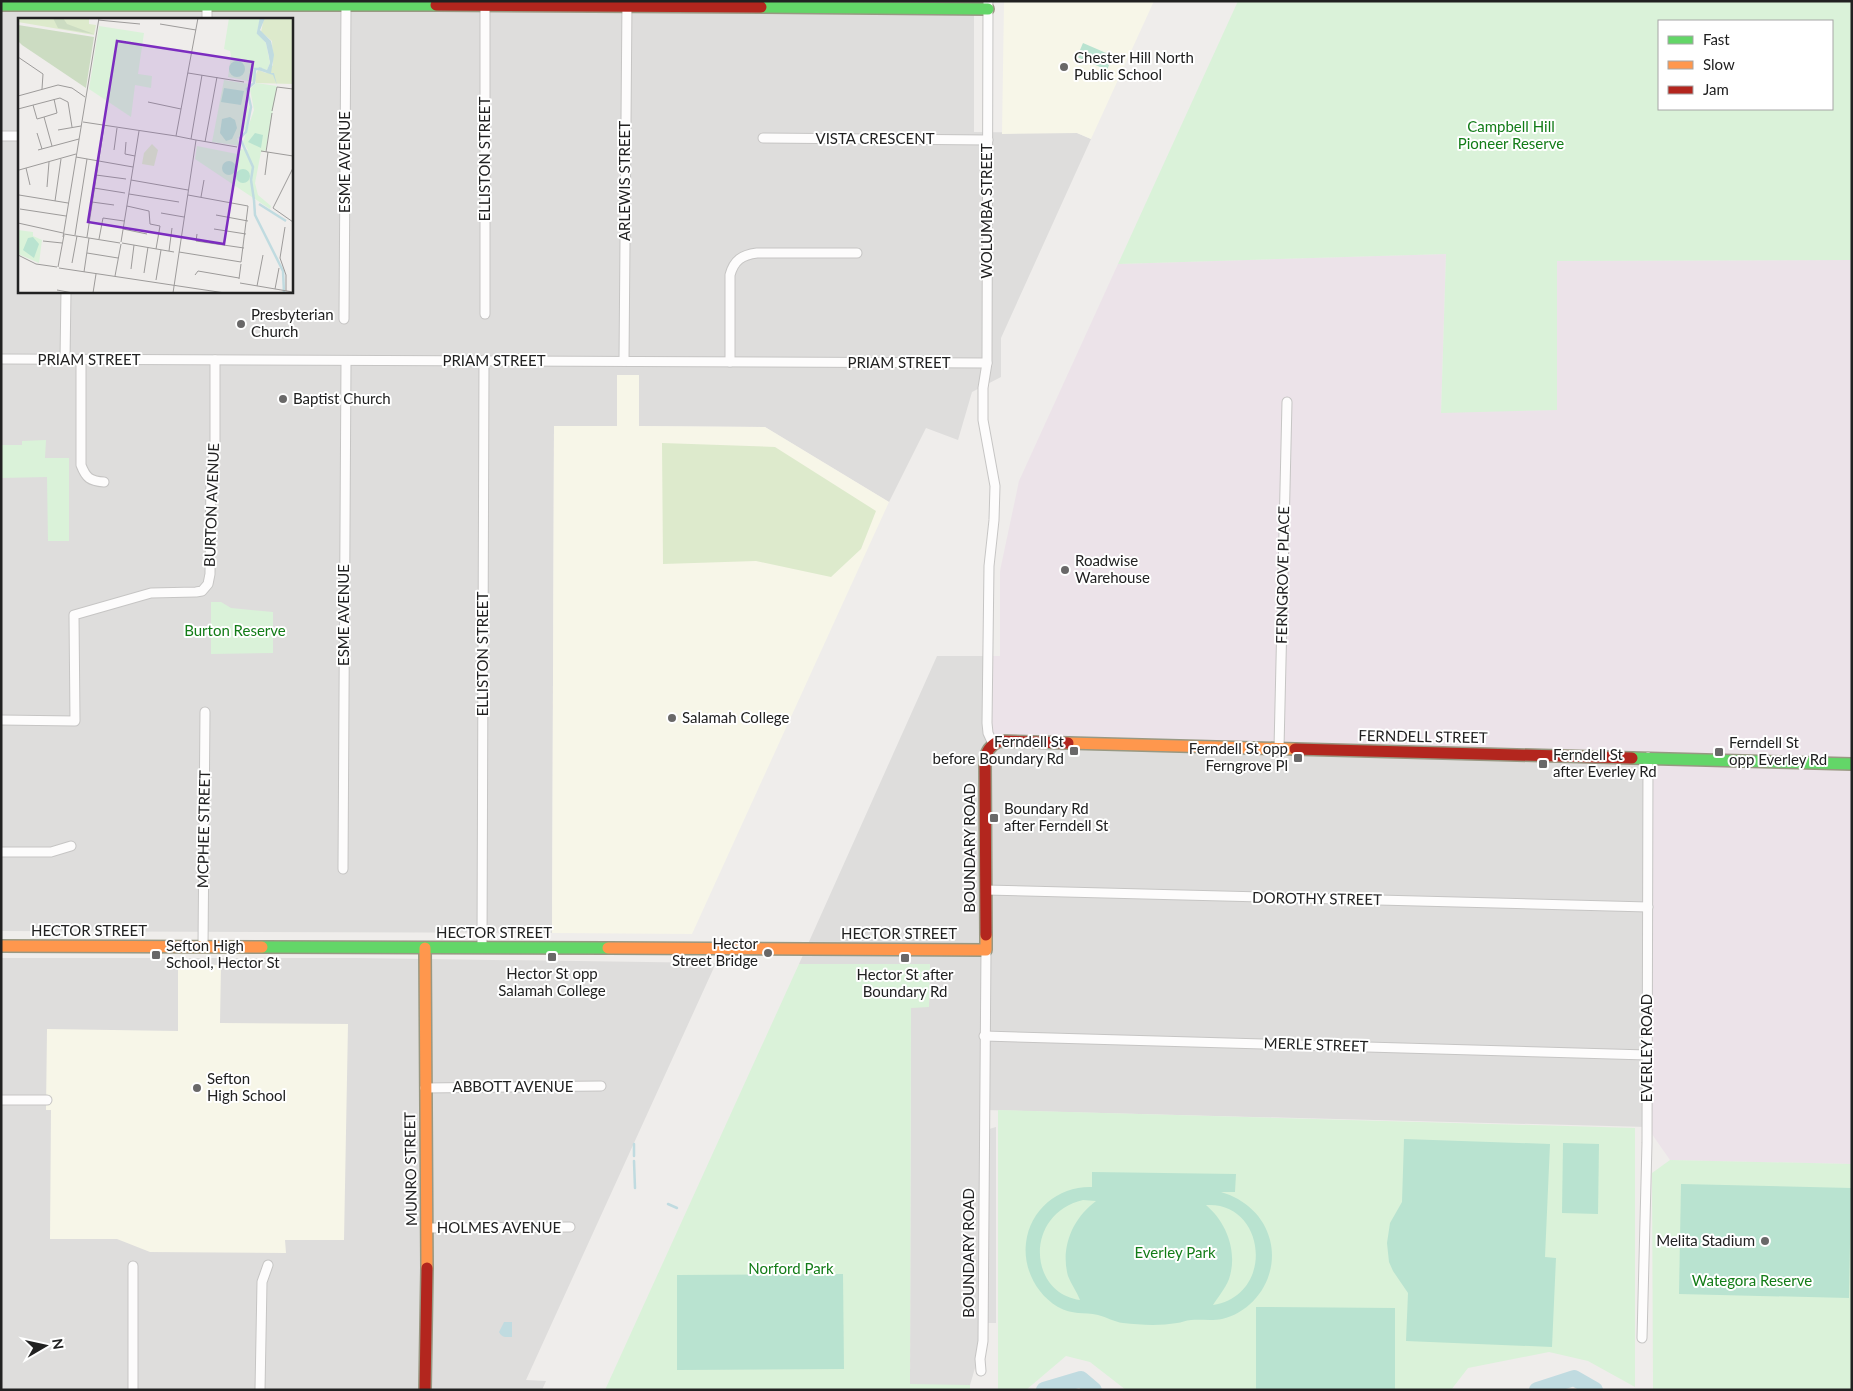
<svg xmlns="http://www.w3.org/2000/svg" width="1853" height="1391" font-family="Lato,sans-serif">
<rect width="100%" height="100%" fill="#efedeb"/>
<g fill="#dedddc" fill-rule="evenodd">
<path d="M1,1H974V132L1077,133L1091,139L1001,338V377L972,392L958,440L926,428L889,502L765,427L638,426L639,376L617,375V426H554L552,933L1,931ZM19,19H291V291H19Z"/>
<polygon points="937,656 987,656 1648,757 1647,1127 984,1110 983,1341 970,1385 910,1385 911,1007 929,1007 930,965 799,964"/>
<polygon points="1,958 356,958 716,963 526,1380 546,1381 542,1390 1,1390"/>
</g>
<polygon fill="#ece3e9" points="1446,254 1441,412 1557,410 1557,261 1852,260 1852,1164 1670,1160 1647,1127 1648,757 999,741 988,733 987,656 1000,656 1000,571 1019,481 1118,264"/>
<g fill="#f7f6e8">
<polygon points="1004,1 1154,1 1091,139 1077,133 1002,134"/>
<polygon points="617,375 639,375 639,426 765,427 889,502 692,934 552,933 554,426 617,426"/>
<polygon points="178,964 221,965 220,1023 348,1024 344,1240 285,1240 286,1253 150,1252 117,1239 50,1239 51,1110 46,1110 47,1029 178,1031"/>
</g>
<polygon fill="#ddeacc" points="662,443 775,447 876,511 861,549 831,577 756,561 663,564"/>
<g fill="#daf2d9" fill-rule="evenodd">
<path d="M1238,1H1852V260L1557,261V410L1441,413L1446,254L1118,264ZM1832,21V109H1659V21Z"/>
<polygon points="46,440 45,458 69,458 69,541 48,541 47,477 1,478 1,445 22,445 22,441"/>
<polygon points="211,602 221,602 231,608 273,612 273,653 211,654"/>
<polygon points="799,964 930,964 929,1007 911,1008 910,1384 970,1385 970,1390 605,1390"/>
<polygon points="998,1110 1635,1128 1635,1387 1588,1361 1549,1352 1468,1368 1451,1390 1126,1390 1090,1362 1066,1356 1026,1390 998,1390"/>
<polygon points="1670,1160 1852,1164 1852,1390 1653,1390 1652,1173"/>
</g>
<g fill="#b9e3d0" fill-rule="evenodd">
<polygon points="1083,43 1113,56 1107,70 1077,57"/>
<polygon points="1404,1139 1550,1144 1545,1257 1556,1258 1552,1347 1406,1341 1408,1293 1393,1271 1389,1262 1387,1243 1390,1223 1402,1202"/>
<polygon points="1563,1143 1599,1144 1598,1214 1562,1213"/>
<path d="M1092,1172L1236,1174L1235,1192H1221C1245,1199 1264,1216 1270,1240C1279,1275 1256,1311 1222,1319C1211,1321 1201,1319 1191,1320C1186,1320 1181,1323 1177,1323C1160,1326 1140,1325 1123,1323C1114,1322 1107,1317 1098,1315C1084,1312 1072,1315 1058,1307C1036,1294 1023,1268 1026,1243C1030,1209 1059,1186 1092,1187ZM1083,1200L1096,1201C1073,1218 1060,1247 1068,1276C1071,1284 1077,1292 1080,1300C1028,1293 1024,1214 1083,1200ZM1206,1205C1266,1201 1276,1295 1213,1305C1218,1297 1225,1289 1229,1279C1238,1252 1227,1223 1206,1205Z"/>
<polygon points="1681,1184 1851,1188 1849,1298 1679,1294"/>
<polygon points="843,1274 844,1369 677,1370 677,1275"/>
<polygon points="1256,1307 1395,1308 1395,1390 1256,1390"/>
</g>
<polygon fill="#dfdede" points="996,1127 996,1323 988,1323 989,1129"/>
<path fill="#c0dbe0" d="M504,1322H512V1337C506,1337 502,1338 499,1332Z"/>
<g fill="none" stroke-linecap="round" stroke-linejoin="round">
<g stroke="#c0dbe0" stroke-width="2.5">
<polyline points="634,1144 634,1156"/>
<polyline points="634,1161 635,1188"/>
<polyline points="668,1204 677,1208"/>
</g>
<g stroke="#c0dbe0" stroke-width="16">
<polyline points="1044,1390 1081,1379 1094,1390"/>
<polyline points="1537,1390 1574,1378 1595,1390"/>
</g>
<g stroke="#c6c5c4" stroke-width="11">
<g id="street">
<polyline points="988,1 987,363 983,388 983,420 995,486 994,520 989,566 987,723 988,733 993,744"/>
<polyline points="207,19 207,4"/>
<polyline points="1,136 19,136"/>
<polyline points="763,138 988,140"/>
<polyline points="485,314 485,5"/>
<polyline points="344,319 346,5"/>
<polyline points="1,359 987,363"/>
<polyline points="65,360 66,291"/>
<path d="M81,361V465C86,478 90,481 104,482"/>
<polyline points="624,361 627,1"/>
<path d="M730,362V275C734,260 742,255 757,253H857"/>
<polyline points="1,720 75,721 74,615 151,593 196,592 202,591 208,584 210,574 211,475 215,442 215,360"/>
<polyline points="1279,748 1287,402"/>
<polyline points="1,852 51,852 71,846"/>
<polyline points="343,869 346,361"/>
<polyline points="986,890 1648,907"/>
<polyline points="203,947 205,712"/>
<polyline points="482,948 484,360"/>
<polyline points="984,1036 1647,1055"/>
<polyline points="425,1088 601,1086"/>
<polyline points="1,1100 47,1100"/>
<polyline points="427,1228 570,1227"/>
<polyline points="1642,1338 1647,1143 1648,757"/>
<polyline points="981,1371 980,1359 983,1341 986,950"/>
<polyline points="133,1390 133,1266"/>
<polyline points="260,1390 262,1282 268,1265"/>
</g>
</g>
<g stroke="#989882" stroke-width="14">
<g id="fast">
<polyline points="1,5 436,5"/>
<polyline points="761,7 988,9"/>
<polyline points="1632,758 1852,764"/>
<polyline points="262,947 608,948"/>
</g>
</g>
<g stroke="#989882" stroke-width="14">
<g id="slow">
<polyline points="1068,743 1295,749"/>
<polyline points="1,946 262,947"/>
<polyline points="425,948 427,1268"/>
<polyline points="608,948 986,950 986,935"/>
</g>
</g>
<g stroke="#989882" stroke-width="14">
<g id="jam">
<polyline points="436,5 761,7"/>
<polyline points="1295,749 1632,758"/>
<path d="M986,935L985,761C986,751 990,746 999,741L1068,743"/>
<polyline points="425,1390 427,1268"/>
</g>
</g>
<use href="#street" stroke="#fdfcfc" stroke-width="9"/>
<use href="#fast" stroke="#63d668" stroke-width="11"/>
<use href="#slow" stroke="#ff974d" stroke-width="11"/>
<use href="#jam" stroke="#b3261e" stroke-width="11"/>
</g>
<g fill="#696868" stroke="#fff" stroke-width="2">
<circle cx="1064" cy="67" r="5"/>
<circle cx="241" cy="324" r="5"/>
<circle cx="283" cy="399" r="5"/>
<circle cx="1065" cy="570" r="5"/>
<circle cx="672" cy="718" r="5"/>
<rect x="1069" y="746" width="10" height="10" rx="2.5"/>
<rect x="1714" y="747" width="10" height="10" rx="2.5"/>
<rect x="1293" y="753" width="10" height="10" rx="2.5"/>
<rect x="1538" y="759" width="10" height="10" rx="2.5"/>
<rect x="989" y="813" width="10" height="10" rx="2.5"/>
<circle cx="768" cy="953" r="5"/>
<rect x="151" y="950" width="10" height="10" rx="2.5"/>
<rect x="547" y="952" width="10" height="10" rx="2.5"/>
<rect x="900" y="953" width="10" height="10" rx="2.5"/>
<circle cx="197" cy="1088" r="5"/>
<circle cx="1765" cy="1241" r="5"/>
</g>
<g text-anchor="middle" stroke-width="4" stroke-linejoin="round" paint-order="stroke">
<g font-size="15" fill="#212121" stroke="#fff" text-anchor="start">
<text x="1074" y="63">Chester Hill North<tspan x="1074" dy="17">Public School</tspan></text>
<text x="251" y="320">Presbyterian<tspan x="251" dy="17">Church</tspan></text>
<text x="293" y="404">Baptist Church</text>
<text x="1075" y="566">Roadwise<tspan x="1075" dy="17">Warehouse</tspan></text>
<text x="682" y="723">Salamah College</text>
<text x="1064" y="747" text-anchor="end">Ferndell St<tspan x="1064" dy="17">before Boundary Rd</tspan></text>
<text x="1729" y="748">Ferndell St<tspan x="1729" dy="17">opp Everley Rd</tspan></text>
<text x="1288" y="754" text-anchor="end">Ferndell St opp<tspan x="1288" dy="17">Ferngrove Pl</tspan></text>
<text x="1553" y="760">Ferndell St<tspan x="1553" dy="17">after Everley Rd</tspan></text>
<text x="1004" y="814">Boundary Rd<tspan x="1004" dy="17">after Ferndell St</tspan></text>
<text x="758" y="949" text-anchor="end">Hector<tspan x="758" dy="17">Street Bridge</tspan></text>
<text x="166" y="951">Sefton High<tspan x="166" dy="17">School, Hector St</tspan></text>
<text x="552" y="979" text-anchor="middle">Hector St opp<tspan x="552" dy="17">Salamah College</tspan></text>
<text x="905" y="980" text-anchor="middle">Hector St after<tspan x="905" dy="17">Boundary Rd</tspan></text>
<text x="207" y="1084">Sefton<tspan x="207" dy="17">High School</tspan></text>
<text x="1755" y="1246" text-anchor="end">Melita Stadium</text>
</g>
<g font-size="15" fill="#127c17" stroke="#fff">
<text x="1511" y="132">Campbell Hill<tspan x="1511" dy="17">Pioneer Reserve</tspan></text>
<text x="235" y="636">Burton Reserve</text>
<text x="1175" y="1258">Everley Park</text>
<text x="791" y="1274">Norford Park</text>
<text x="1752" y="1286">Wategora Reserve</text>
</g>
<g font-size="15" fill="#212121" stroke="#fff">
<text x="875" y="144">VISTA CRESCENT</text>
<text transform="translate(485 159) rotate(-90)" y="5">ELLISTON STREET</text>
<text transform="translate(345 162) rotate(-90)" y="5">ESME AVENUE</text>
<text transform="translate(625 181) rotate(-90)" y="5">ARLEWIS STREET</text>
<text transform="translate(987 211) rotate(-90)" y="5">WOLUMBA STREET</text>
<text x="89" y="365">PRIAM STREET</text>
<text x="494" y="366">PRIAM STREET</text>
<text x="899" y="368">PRIAM STREET</text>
<text transform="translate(212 505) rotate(-88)" y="5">BURTON AVENUE</text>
<text transform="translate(1283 575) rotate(-89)" y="5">FERNGROVE PLACE</text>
<text transform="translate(344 615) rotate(-90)" y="5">ESME AVENUE</text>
<text transform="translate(483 654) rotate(-90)" y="5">ELLISTON STREET</text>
<text transform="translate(1423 737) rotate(1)" y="5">FERNDELL STREET</text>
<text transform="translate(204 829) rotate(-89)" y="5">MCPHEE STREET</text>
<text transform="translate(970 848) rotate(-90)" y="5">BOUNDARY ROAD</text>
<text transform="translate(1317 899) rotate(1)" y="5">DOROTHY STREET</text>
<text x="89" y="936">HECTOR STREET</text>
<text x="494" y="938">HECTOR STREET</text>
<text x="899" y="939">HECTOR STREET</text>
<text transform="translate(1316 1045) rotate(2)" y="5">MERLE STREET</text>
<text transform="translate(1647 1048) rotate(-90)" y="5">EVERLEY ROAD</text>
<text x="513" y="1092">ABBOTT AVENUE</text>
<text transform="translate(411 1169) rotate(-91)" y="5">MUNRO STREET</text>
<text x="499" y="1233">HOLMES AVENUE</text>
<text transform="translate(969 1253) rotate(-90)" y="5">BOUNDARY ROAD</text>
</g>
</g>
<g transform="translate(18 18)">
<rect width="275" height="275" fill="#efedeb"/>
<path d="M71,0V6L78,7L76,17L0,4V1ZM246,0H275V66L238,65L236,60L240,52L248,55L255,47L254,23L243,14ZM134,126L140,132L136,148L124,146L126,135Z" fill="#ddeacc"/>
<path d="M45,0L49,6L76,16L40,10L35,0ZM0,7L76,19L68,70L4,27L0,23Z" fill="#ccdcc2"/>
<path d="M211,0H242L239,15L248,25L252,45L249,52L237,50L235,64L210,59L213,38L212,33L206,31ZM81,8L126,15L120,56L134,58L133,70L117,67L113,99L71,71ZM206,62L231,66L227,82L233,92L230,107L219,121L223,128L194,124ZM238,65L259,68L248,132L243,134L237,165L240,177L253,188L252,191L177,141L179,128L219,136L221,131L230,132L225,124L236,92L232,71ZM0,212L15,214V218L24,222L21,245L0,236Z" fill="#daf2d9"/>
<path d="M211 51a8 8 0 1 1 16 0a8 8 0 1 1-16 0ZM206,70L226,73L223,87L203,84ZM212,99L217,102L219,110L214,121L208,123L202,115L204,101ZM237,115L245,117L243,130L230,124ZM204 150a7 7 0 1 1 14 0a7 7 0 1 1-14 0ZM218 158a7 7 0 1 1 14 0a7 7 0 1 1-14 0ZM15,219L21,226L16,240L5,232L10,220Z" fill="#b9e3d0"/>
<path d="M243,0H247L242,12L253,23L256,37L253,55H256L259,67L255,57L240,52L241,49L249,52L252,45L250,25L240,14Z" fill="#c0dbe0"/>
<path fill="none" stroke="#c0dbe0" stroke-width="2.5" d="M243,0L240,15L249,24L253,42M236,182L237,197L265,253L266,275M236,182L233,162L235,149L222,120L228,114L233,89L229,71L236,65L237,51H244M241,186L268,203"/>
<path fill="none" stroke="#9d9b9a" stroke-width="1" d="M80,2L122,6M142,6L178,12M0,39L25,56L24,71M170,55L226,64M0,78L40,67L54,70L67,79M130,84L163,91M15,87L19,101L26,99L39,95L36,81M0,91L42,80L50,84L54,109M254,93L259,69L275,71M26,99L34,128M65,104L158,118M40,112L63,108M19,115L24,131M173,121L184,57M178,122L219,129M108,124L107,136L117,138M187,124L199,59M20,132L61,121M96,132L99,110M243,133L275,138M248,134L254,95M58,139L115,149M8,150L12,167M275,150L255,190L275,204M1,152L58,136M78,157L108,161M247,157L250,134M113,162L170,172M29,169L31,144M76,170L107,175M111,176L161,184M1,177L50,185M170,177L230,188L223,244M183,179L186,162M37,183L43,141M74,184L96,187M109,188L131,193L132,206L142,208L138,231M2,191L48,198M143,195L166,199M198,197L230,203M0,205L45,215M267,209L262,240L268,257V273M105,211L129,216M196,211L228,216M46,216L102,225M179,216L178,223L226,230M57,217L69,141M45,219L81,0M69,219L86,108M81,221L85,200L106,203M25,223L44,225M103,224L121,113M104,225L156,234M151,233L154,210M161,234L223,244M69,235L100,240M0,237L18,246L39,249M54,245L59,218M40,249L46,217M41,250L207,275M113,251L116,227M66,254L71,220M126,255L130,229M177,257L180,253L221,260M97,258L103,226M221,261L223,246M138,262L143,232M222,265L275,274M239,268L245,237M257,271L261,250M39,272L55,275M75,275L78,256M155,275L178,122L158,118L180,0"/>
<path fill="#7b2cbf" fill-opacity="0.15" stroke="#7b2cbf" stroke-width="2.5" d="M99,23L235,44L206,226L70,204Z"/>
<rect width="275" height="275" fill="none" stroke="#212121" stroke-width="2.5"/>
</g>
<rect width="1853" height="1391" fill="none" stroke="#212121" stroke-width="5"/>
<rect x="1658" y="20" width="175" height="90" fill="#ffffff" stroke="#a6a6a6"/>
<rect x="1668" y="36" width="25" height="8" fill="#63d668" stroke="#a6a6a6"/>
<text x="1703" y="45" font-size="15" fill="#212121">Fast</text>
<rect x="1668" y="61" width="25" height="8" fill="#ff974d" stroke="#a6a6a6"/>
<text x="1703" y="70" font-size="15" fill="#212121">Slow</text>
<rect x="1668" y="86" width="25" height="8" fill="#b3261e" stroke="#a6a6a6"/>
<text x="1703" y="95" font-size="15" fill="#212121">Jam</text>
<g transform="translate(45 1346) rotate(81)" stroke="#ffffff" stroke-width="4" paint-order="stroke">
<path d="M0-4L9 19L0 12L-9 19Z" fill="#212121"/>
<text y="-8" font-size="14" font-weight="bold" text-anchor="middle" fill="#212121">N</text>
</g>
</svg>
